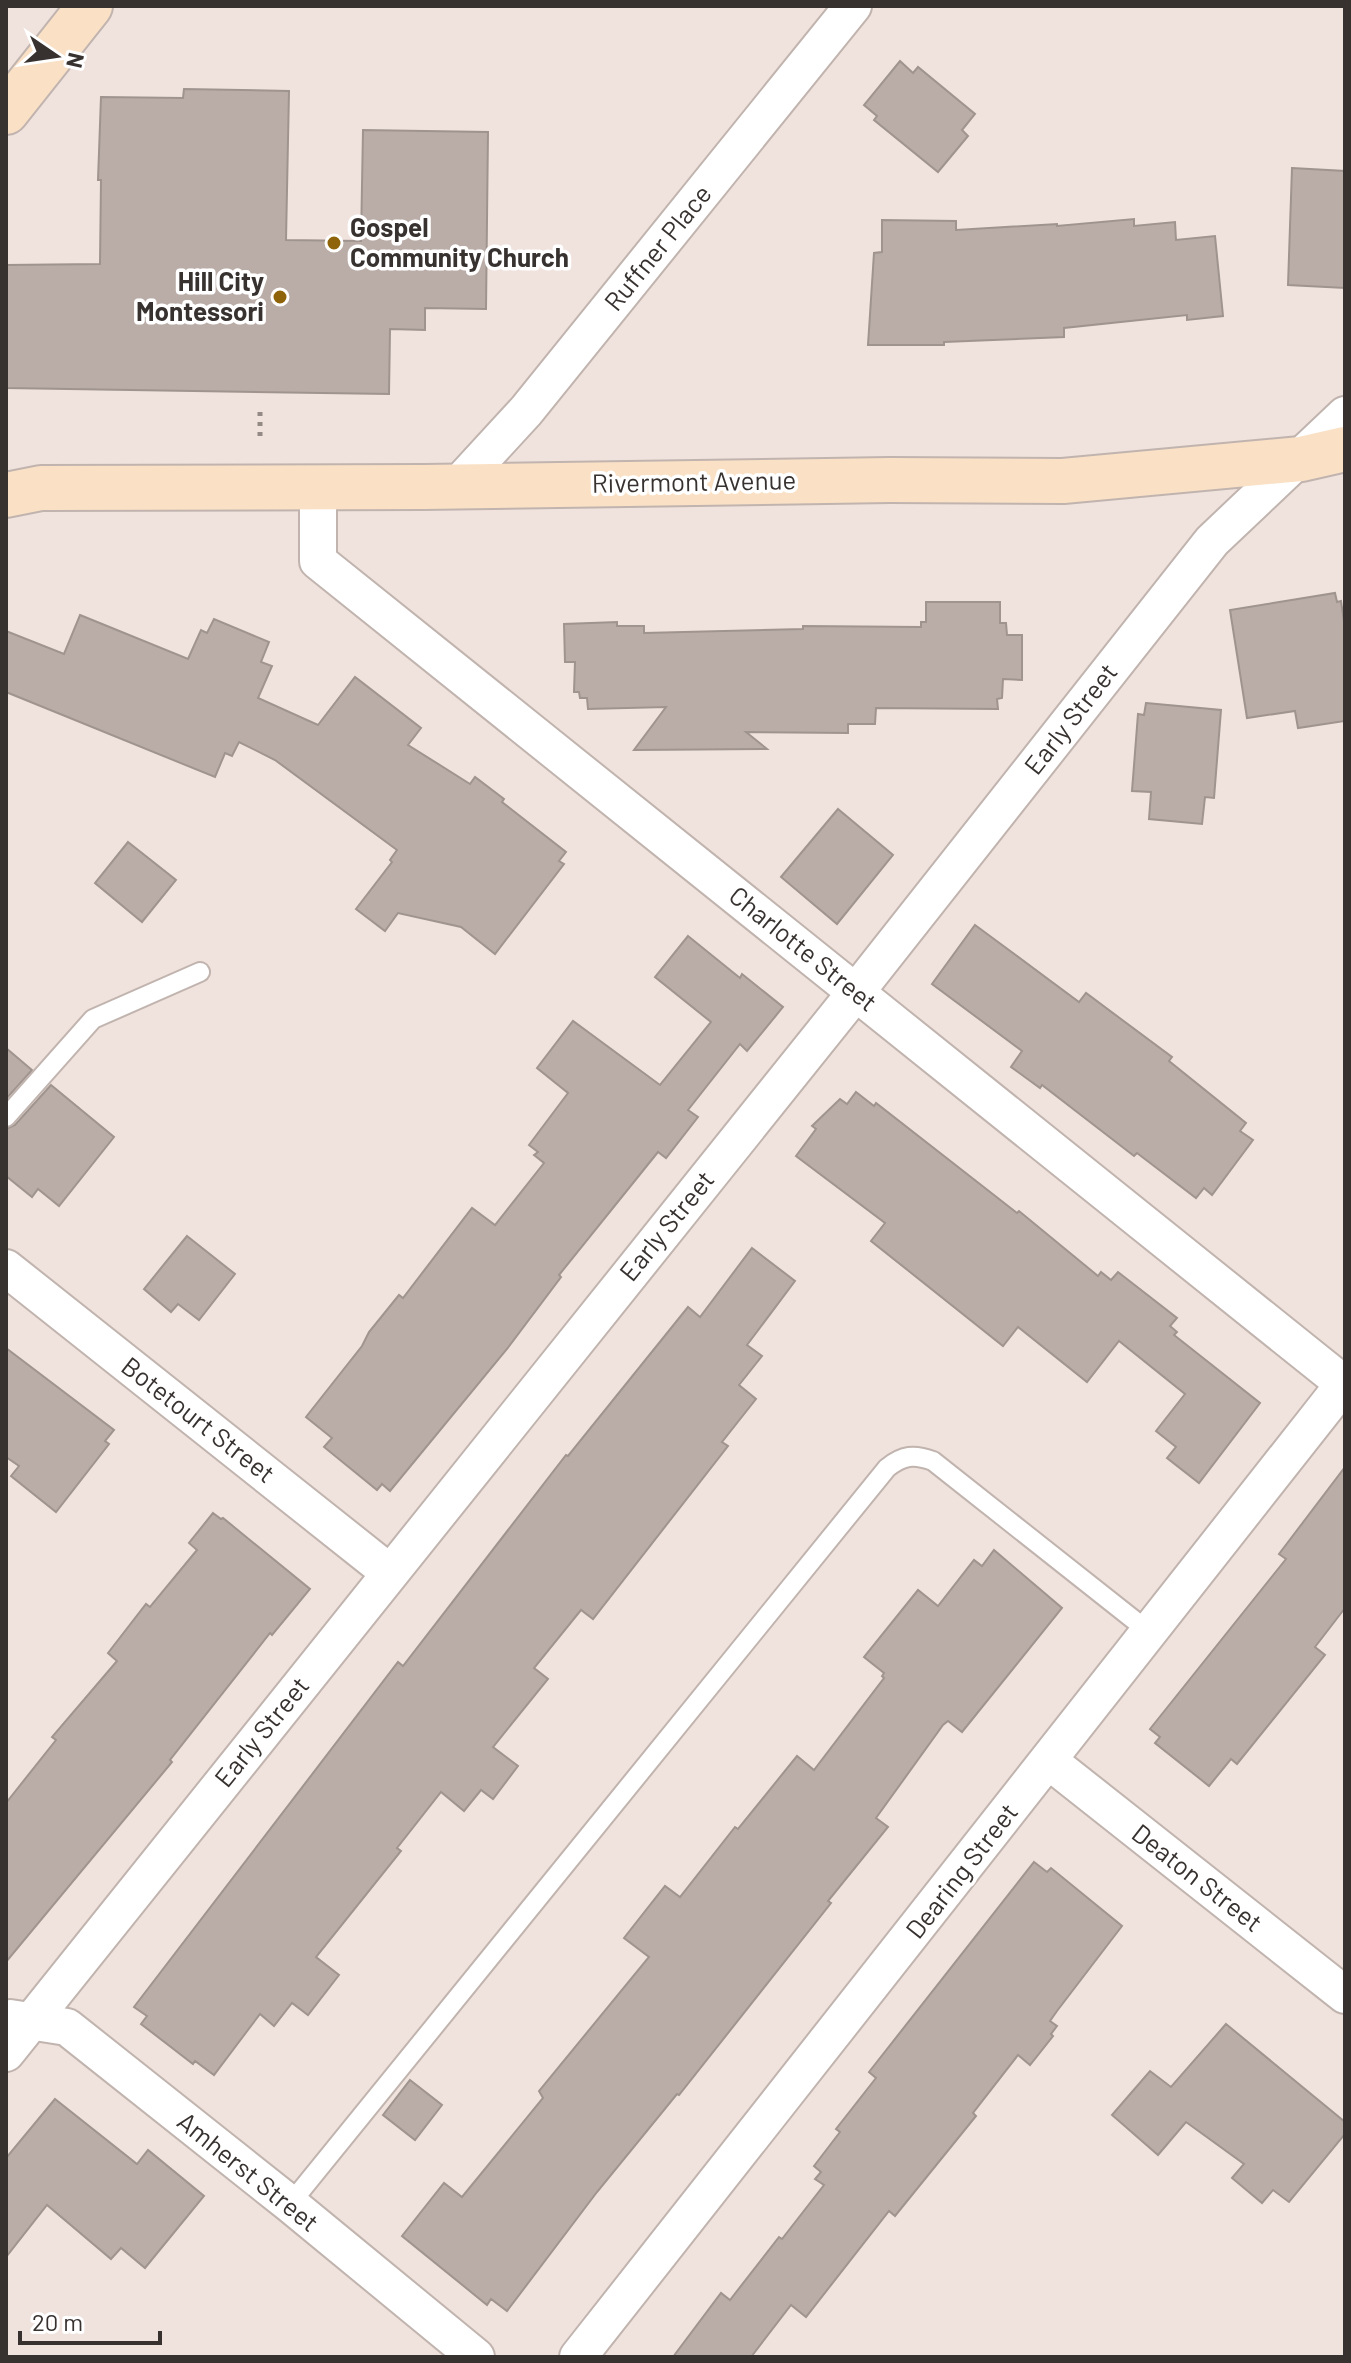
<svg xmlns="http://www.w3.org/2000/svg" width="1351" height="2363" font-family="Barlow,sans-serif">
<rect width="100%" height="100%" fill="#f0e2dd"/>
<g fill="#baada8" stroke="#a0948f" stroke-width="2">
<polygon points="900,61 913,73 918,67 975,114 962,130 968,136 938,172 874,120 877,116 864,105"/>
<polygon points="184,89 289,91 286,240 361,241 363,130 488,132 486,309 425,308 425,330 390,329 389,394 6,388 6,265 100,264 101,180 98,180 101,97 183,98"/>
<polygon points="1292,168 1345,171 1345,288 1288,285"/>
<polygon points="1134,219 1134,226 1175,222 1176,240 1215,236 1223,316 1187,320 1187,315 1064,328 1064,337 944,342 944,345 868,345 874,253 882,252 882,220 956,221 956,230 1057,224 1057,226"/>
<polygon points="1335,593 1337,602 1341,601 1345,628 1345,721 1298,728 1295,711 1247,718 1230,610"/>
<polygon points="926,602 1000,602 1000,623 1006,623 1007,635 1022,635 1022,680 1003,679 1002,698 997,699 998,709 876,708 875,724 848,724 848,733 746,732 767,749 634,750 666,707 588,709 587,698 580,698 579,692 574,692 575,662 565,662 564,624 617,622 617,626 644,626 644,633 803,629 803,626 921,627 921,622 926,622"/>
<polygon points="80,615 188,659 201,630 207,633 214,619 269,642 261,662 272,666 258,698 318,725 355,677 421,728 408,745 470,784 475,777 504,799 502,802 566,852 559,861 564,864 495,954 461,927 398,913 385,931 356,909 392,862 390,860 397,850 275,760 239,742 232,756 225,753 215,777 6,692 6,631 64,654"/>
<polygon points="1146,703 1221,710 1214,798 1205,797 1202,824 1149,819 1151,792 1132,791 1138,714 1144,715"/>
<polygon points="838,809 893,855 837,924 781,877"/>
<polygon points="128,842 176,880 142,922 95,883"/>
<polygon points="975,925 1079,1002 1086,993 1172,1057 1169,1061 1246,1123 1240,1131 1253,1140 1212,1195 1204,1188 1196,1198 1137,1153 1134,1156 1042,1085 1040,1088 1011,1067 1022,1051 932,984"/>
<polygon points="688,936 740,978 742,974 783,1007 747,1051 740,1044 688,1110 698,1117 666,1158 658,1152 559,1275 561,1277 507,1349 390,1491 382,1484 377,1490 324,1447 332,1438 306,1417 362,1346 369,1332 399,1295 403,1298 472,1208 495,1225 544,1163 534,1155 538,1152 529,1145 568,1093 537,1068 573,1021 660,1085 711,1022 655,977"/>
<polygon points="6,1048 32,1070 6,1099"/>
<polygon points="51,1085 114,1137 59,1206 38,1189 32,1197 6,1176 6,1129 15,1125"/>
<polygon points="856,1092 874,1106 876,1103 1017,1213 1019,1211 1098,1276 1101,1272 1111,1280 1118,1272 1177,1318 1170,1326 1177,1332 1174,1335 1260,1403 1199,1483 1167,1458 1176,1447 1156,1431 1185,1394 1119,1341 1087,1382 1018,1327 1003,1346 871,1241 885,1223 796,1156 816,1129 812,1126 840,1099 847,1104"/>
<polygon points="187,1236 235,1274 199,1320 178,1304 171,1312 144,1289"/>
<polygon points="752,1248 795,1281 747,1345 762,1356 739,1385 756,1399 722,1442 728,1446 593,1619 581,1610 534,1668 548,1679 493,1747 518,1766 493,1799 481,1790 464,1811 441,1792 397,1848 401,1851 316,1957 339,1975 308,2015 292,2003 274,2026 260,2014 214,2075 195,2061 193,2064 141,2024 147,2016 134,2007 398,1662 403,1666 566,1455 568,1456 688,1307 700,1317"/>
<polygon points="6,1348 114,1430 105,1441 109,1444 56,1512 11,1476 19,1466 6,1457"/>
<polygon points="1345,1467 1345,1608 1315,1647 1325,1655 1237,1764 1231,1759 1209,1786 1155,1743 1160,1737 1150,1729 1286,1559 1279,1554"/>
<polygon points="213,1513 221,1519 223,1518 310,1589 272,1635 270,1633 170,1760 172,1762 6,1962 6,1803 56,1740 52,1737 117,1661 108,1653 146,1604 150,1607 197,1550 189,1543"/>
<polygon points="994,1550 1062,1608 962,1732 948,1721 943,1725 876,1818 888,1827 828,1901 831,1903 679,2095 677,2094 597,2192 507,2311 491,2299 487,2305 402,2236 444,2183 462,2197 543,2098 539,2091 649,1957 624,1938 665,1886 680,1897 735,1827 738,1829 797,1756 814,1770 884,1678 882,1676 884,1673 864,1657 918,1590 938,1606 974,1560 982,1566"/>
<polygon points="1034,1862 1047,1872 1051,1868 1122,1926 1057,2011 1050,2021 1057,2026 1051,2034 1053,2036 1030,2065 1018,2055 973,2113 976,2116 895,2216 889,2211 806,2317 791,2305 751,2357 673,2357 721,2293 730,2300 779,2237 782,2239 824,2185 815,2179 821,2172 814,2166 840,2132 836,2129 876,2078 869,2072"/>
<polygon points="1226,2024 1345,2122 1345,2134 1289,2202 1273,2190 1262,2203 1232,2178 1244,2164 1186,2122 1158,2155 1112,2115 1150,2071 1171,2087"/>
<polygon points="410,2080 442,2105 415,2140 383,2115"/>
<polygon points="55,2099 137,2164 148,2150 204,2196 145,2268 121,2248 111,2259 47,2205 6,2257 6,2158"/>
</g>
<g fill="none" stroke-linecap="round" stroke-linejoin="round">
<g stroke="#c1b4af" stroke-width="22">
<g id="lane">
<polyline points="6,1117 93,1019 200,972"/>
<path d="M290,2204L887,1468C903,1455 914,1454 933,1461L1148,1631"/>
</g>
</g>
<g stroke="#c1b4af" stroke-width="40">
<g id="street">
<polyline points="457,486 526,411 853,6"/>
<polyline points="318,488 318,561 1344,1384 578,2357"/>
<polyline points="6,1268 390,1573"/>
<polyline points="1049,1761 1345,1995"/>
<polyline points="10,2018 67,2027 290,2204 476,2357"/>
<polyline points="6,2053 856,992 1212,541 1345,415"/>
</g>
</g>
<g stroke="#c1b4af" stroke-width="48">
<g id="secondary">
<polyline points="6,112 90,6"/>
<polyline points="6,495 41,488 424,487 890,480 1063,481 1301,459 1345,449"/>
</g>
</g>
<polyline stroke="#938a86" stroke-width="5" stroke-dasharray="4 6" stroke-linecap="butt" points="260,412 260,436"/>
<use href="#lane" stroke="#fff" stroke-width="18"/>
<use href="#street" stroke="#fff" stroke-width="36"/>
<use href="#secondary" stroke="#fae1c6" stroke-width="44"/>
</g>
<g fill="#8e6309" stroke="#fff" stroke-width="3">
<circle cx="334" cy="243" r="8"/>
<circle cx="280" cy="297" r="8"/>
</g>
<g text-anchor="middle" stroke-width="7" stroke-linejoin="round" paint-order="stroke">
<g font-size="26" font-weight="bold" fill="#373230" stroke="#fff" text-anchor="start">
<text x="350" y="237">Gospel<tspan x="350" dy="30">Community Church</tspan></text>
<text x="264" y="291" text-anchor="end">Hill City<tspan x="264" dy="30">Montessori</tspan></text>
</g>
<g font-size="26" fill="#373230" stroke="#fff">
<text transform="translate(658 248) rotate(-51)" y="9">Ruffner Place</text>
<text transform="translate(694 482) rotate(-1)" y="9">Rivermont Avenue</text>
<text transform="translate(1071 719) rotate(-52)" y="9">Early Street</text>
<text transform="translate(803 949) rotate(39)" y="9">Charlotte Street</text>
<text transform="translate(667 1226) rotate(-51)" y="9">Early Street</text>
<text transform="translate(198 1420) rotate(38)" y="9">Botetourt Street</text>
<text transform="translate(262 1732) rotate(-51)" y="9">Early Street</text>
<text transform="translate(962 1871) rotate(-52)" y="9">Dearing Street</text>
<text transform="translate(1197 1878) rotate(38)" y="9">Deaton Street</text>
<text transform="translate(248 2172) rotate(39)" y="9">Amherst Street</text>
</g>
</g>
<rect width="1351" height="2363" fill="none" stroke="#373230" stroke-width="16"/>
<g transform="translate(56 56) rotate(103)" stroke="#ffffff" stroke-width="6" paint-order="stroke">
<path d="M0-6L14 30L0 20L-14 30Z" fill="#373230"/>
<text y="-12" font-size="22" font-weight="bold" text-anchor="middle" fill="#373230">N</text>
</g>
<path d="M20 2331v12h140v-12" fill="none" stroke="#373230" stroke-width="4"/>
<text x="32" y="2331" font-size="24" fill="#373230" stroke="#ffffff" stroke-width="6" paint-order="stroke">20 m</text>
</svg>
